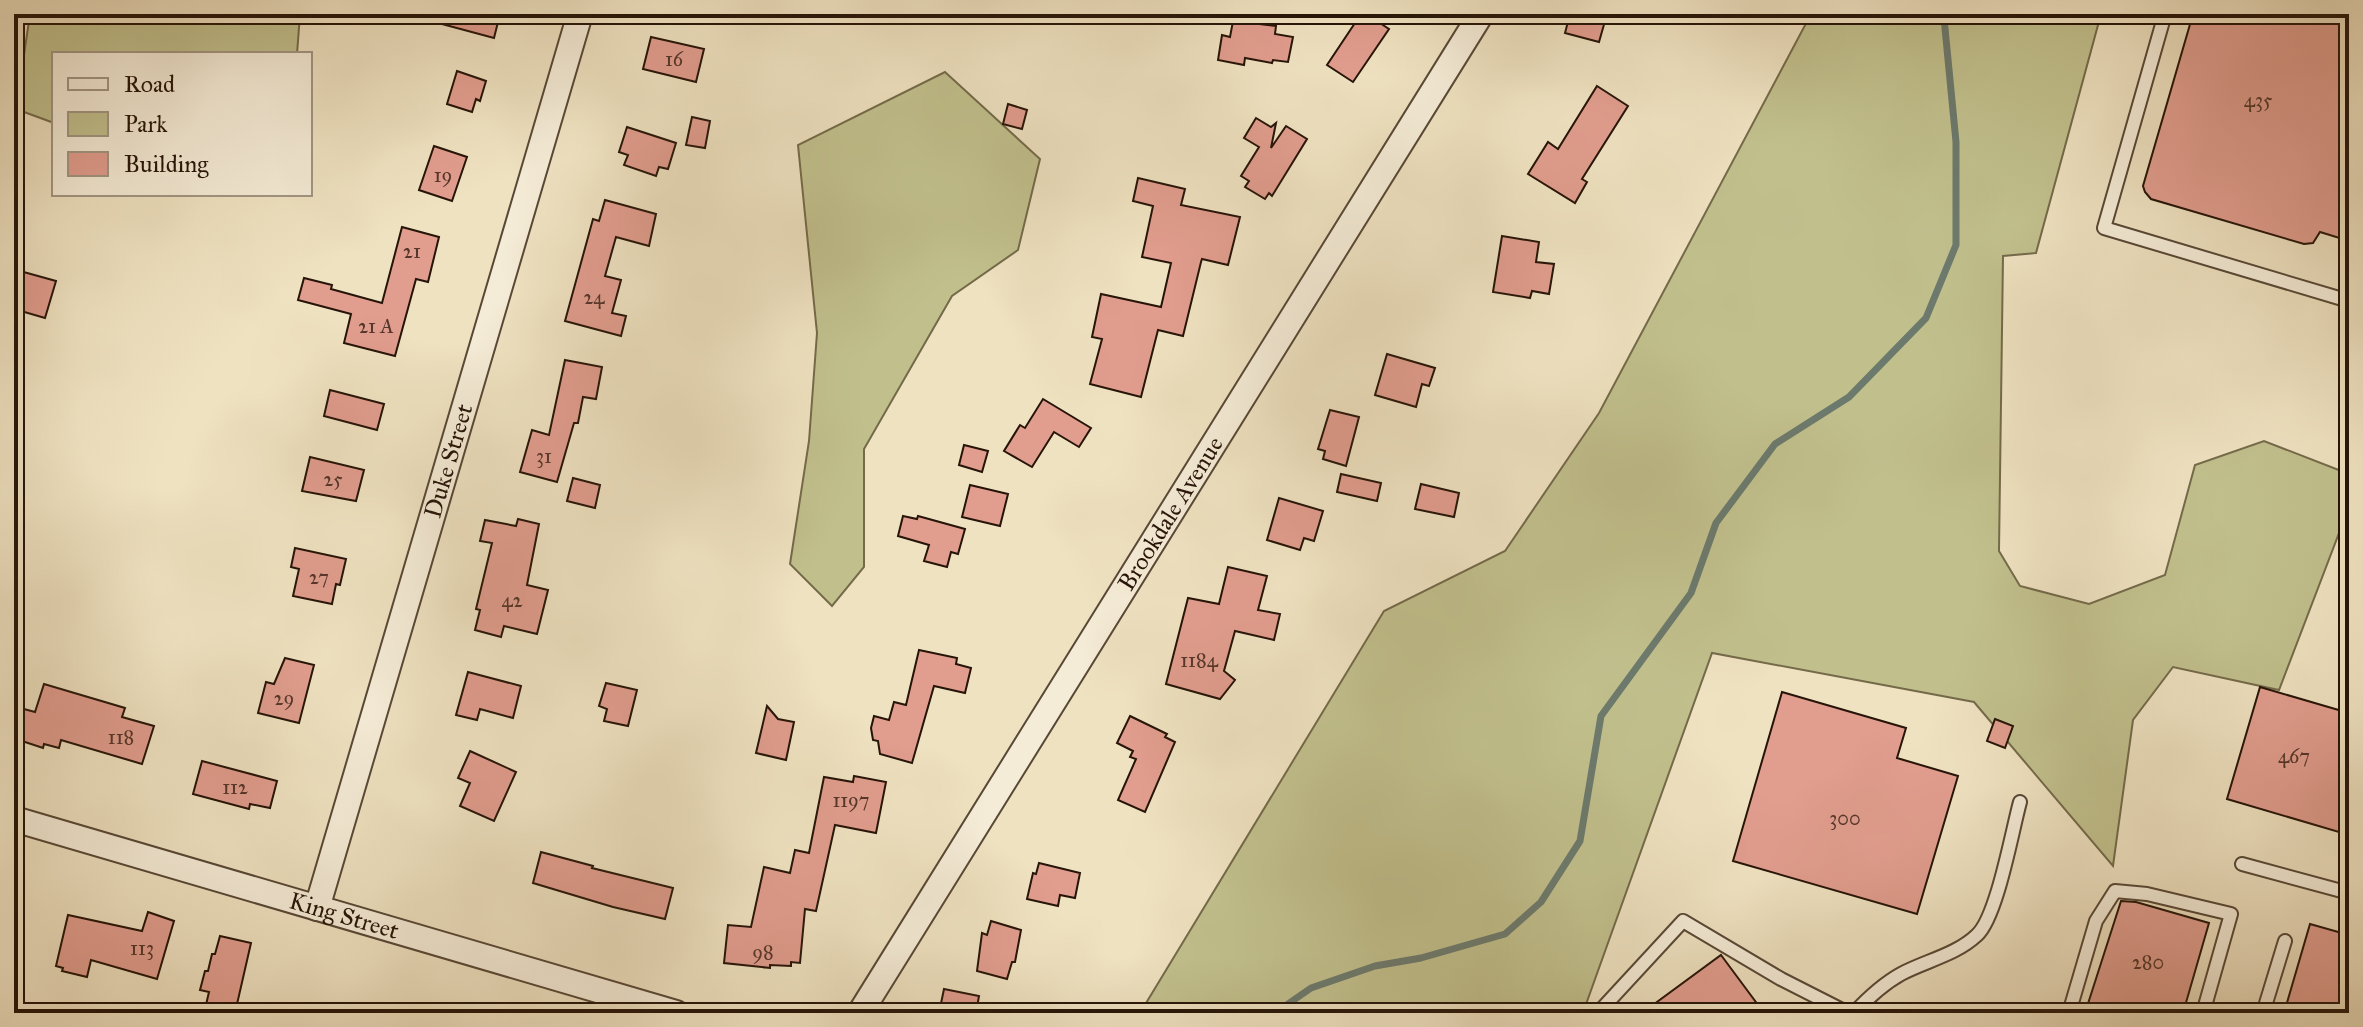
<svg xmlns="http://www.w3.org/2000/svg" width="2363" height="1027" font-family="'IM FELL Great Primer',serif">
<rect width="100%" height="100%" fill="#efe2c1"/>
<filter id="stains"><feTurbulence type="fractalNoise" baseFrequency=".0025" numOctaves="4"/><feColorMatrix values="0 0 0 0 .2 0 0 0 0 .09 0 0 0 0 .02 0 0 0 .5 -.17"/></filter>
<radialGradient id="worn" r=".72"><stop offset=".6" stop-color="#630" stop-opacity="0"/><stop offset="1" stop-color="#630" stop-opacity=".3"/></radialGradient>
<g fill="#c1c08d" stroke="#746a4a" stroke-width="2">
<polygon points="30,14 300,14 297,54 54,54 54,123 16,109"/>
<polygon points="1811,14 2101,14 2036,253 2003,256 1999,551 2020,586 2089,604 2165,575 2195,465 2264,441 2349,474 2349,507 2279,690 2173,667 2133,720 2113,866 1974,702 1712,653 1585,1007 1572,1013 1140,1013 1384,611 1505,551 1599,413"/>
<polygon points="945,72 1040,159 1018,250 952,296 864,449 864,567 832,606 790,564 809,441 817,333 798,145"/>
</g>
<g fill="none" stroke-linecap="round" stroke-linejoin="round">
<polyline stroke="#6c7a6d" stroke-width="7" points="1275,1013 1311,988 1375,966 1421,958 1505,934 1541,902 1580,841 1601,716 1691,593 1716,523 1775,444 1849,397 1926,318 1956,245 1956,142 1944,18 1946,14"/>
</g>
<g fill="#e19d8e" stroke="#261408" stroke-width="2">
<polygon points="428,14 500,14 494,38 427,20"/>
<polygon points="1361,14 1366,14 1389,29 1353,82 1327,65"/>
<polygon points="1570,14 1607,14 1599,42 1565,33"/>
<polygon points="2193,14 2349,14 2349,241 2320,232 2313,243 2304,244 2151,199 2145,192 2143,186"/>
<polygon points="1233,21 1276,26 1275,34 1293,37 1288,62 1273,60 1272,63 1245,58 1244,65 1218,60 1222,35 1230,37"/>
<polygon points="651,37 704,49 696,82 643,69"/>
<polygon points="457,71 486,81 480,101 476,99 472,112 447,104"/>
<polygon points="1597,86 1628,106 1582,179 1587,182 1575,203 1528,174 1548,142 1558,149"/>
<polygon points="1008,104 1027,110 1022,129 1003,124"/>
<polygon points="692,117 710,121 705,148 686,145"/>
<polygon points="1256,118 1271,127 1276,123 1271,148 1286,126 1307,139 1272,196 1269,193 1265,199 1245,187 1249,181 1241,176 1259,147 1244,138"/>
<polygon points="627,127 676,143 668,169 659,167 656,176 624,165 628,155 619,152"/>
<polygon points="434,146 467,157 452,201 419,190"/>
<polygon points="1138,178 1185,189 1181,205 1240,217 1228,265 1202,259 1201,262 1183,336 1158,330 1141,397 1090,384 1102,339 1092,337 1101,294 1161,307 1171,263 1142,257 1153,206 1133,201"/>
<polygon points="605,200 656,214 649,246 616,237 605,276 621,280 612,313 626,316 621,336 565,321 593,219 599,221"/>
<polygon points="402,227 439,237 428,282 416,279 395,356 344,343 351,314 298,300 304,278 332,285 331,289 382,303"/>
<polygon points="1502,236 1539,242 1536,262 1554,264 1549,294 1532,291 1530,298 1493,292"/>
<polygon points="20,271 56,281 45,318 14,309 14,292"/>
<polygon points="1387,354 1435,368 1429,386 1422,384 1416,407 1375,395"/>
<polygon points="565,360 602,367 596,399 583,397 578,423 574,423 557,482 520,472 532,430 549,435"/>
<polygon points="330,390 384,404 377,430 324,416"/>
<polygon points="1043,399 1091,428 1079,447 1054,432 1032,467 1004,451 1020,425 1025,428"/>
<polygon points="1330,410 1359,417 1346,466 1323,459 1325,451 1318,449"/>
<polygon points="964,445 988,451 982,472 959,465"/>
<polygon points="310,457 364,470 356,501 302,491"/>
<polygon points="1341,474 1381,483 1377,501 1337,492"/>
<polygon points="573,478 600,485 595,508 567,501"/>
<polygon points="1421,484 1459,493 1454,517 1415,509"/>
<polygon points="970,485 1008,494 1000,526 962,517"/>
<polygon points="1279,498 1323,511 1314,541 1304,538 1300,550 1267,540"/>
<polygon points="903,516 917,519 918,516 965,529 958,554 951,552 947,567 924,561 929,545 898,536"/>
<polygon points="518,519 539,524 527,585 548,590 537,634 504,626 501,637 475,630 480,610 476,609 492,543 480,541 485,520 516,526"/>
<polygon points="295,548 346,559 340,585 336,584 332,604 293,596 299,569 291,567"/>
<polygon points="1228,567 1267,576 1258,610 1280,614 1274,640 1235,631 1224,671 1235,680 1220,699 1166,684 1188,598 1219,604"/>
<polygon points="919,650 957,658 956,664 971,668 965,693 934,686 912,763 880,754 878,741 873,740 871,728 874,716 889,720 894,702 906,705"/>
<polygon points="285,658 314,665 299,723 258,713 266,682 274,684"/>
<polygon points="468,672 521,686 513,718 480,709 477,720 456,715"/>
<polygon points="606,683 637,690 628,726 604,721 607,709 599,706"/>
<polygon points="44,684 125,708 122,717 154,726 142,764 61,740 59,748 44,744 43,748 16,739 24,709 35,712"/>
<polygon points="2260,687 2349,713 2349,835 2227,799"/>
<polygon points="1782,692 1906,728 1897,758 1958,776 1917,914 1733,861"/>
<polygon points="767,706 778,719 794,722 786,760 756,753"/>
<polygon points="1130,716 1167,734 1165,737 1175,742 1145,812 1118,800 1136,759 1130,757 1133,751 1117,743"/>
<polygon points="1995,719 2013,726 2005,748 1987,741"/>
<polygon points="470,751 516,772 494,821 460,806 470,783 458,778"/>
<polygon points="202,761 277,781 270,808 250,804 249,809 193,794"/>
<polygon points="854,776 886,782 876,833 835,825 816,911 805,909 800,963 791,962 791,966 770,965 770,968 724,963 728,925 751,927 764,867 790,873 795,850 809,853 824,777 853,782"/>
<polygon points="541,852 593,866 592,868 673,888 665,919 613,907 533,883"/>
<polygon points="1039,863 1080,873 1075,898 1060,895 1058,906 1027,899 1033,873 1036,874"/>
<polygon points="2121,901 2136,902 2209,923 2183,1013 2085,1013"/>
<polygon points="148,912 174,921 157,979 91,960 87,977 62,971 63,968 56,966 68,915 142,931"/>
<polygon points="991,921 1021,930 1015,962 1012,962 1007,979 977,971 982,933 987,935"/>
<polygon points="2310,924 2349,935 2349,1013 2284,1013"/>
<polygon points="220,936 251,943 235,1013 205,1009 209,992 200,990 205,971 208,971 212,954 215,954"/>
<polygon points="1721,955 1764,1013 1642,1013"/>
<polygon points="944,989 979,996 976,1013 939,1013"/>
</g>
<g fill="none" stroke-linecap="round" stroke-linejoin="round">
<g stroke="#584836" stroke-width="16">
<g id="service">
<polyline points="2165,14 2104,228 2349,301"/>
<polyline points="2242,864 2349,893"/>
<polyline points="1598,1013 1683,921 1781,979 1848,1013"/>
<path d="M1854,1013C1868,998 1883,984 1901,974C1925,961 1956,955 1977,935C1997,917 2012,831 2020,802"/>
<polyline points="2069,1013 2096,921 2115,891 2147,894 2231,914 2203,1013"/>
<polyline points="2263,1013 2285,941"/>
</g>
</g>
<g stroke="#584836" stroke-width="28">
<g id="minor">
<path id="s1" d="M14,819L676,1013"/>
<path id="s2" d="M317,908L580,14"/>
<path id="s3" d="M860,1013L1481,14"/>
</g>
</g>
<use href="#service" stroke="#f5ecd7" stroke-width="12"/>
<use href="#minor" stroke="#f5ecd7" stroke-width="24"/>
</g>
<g text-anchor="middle" stroke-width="6" stroke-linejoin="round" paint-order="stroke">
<g font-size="20" fill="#55362a">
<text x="674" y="66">16</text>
<text x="2258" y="107">435</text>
<text x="443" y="182">19</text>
<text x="412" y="258">21</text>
<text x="594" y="304">24</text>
<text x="376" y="333">21 A</text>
<text x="544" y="463">31</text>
<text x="333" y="486">25</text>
<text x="319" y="584">27</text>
<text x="512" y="607">42</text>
<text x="1199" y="667">1184</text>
<text x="284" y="705">29</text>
<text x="121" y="744">118</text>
<text x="2294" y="763">467</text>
<text x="235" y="794">112</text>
<text x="851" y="807">1197</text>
<text x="1845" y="825">300</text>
<text x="142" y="955">113</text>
<text x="763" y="959">98</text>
<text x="2148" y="969">280</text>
</g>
<g font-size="24" fill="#261408" stroke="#f5ecd7">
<text dy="8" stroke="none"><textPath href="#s2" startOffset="466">Duke Street</textPath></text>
<text dy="8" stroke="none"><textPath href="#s3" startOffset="588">Brookdale Avenue</textPath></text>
<text dy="8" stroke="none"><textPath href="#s1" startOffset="344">King Street</textPath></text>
</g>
</g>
<rect width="2363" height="1027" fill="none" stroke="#efe2c1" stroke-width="48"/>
<rect x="16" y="16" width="2331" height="995" fill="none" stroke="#261408" stroke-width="4"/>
<rect x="24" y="24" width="2315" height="979" fill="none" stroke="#261408" stroke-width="2"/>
<rect x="52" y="52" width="260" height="144" fill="#f5ecd7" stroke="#a29684" stroke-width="2"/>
<rect x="68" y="78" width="40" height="12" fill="#f5ecd7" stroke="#a29684" stroke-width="2"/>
<text x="124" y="92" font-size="24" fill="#261408">Road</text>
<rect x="68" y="112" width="40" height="24" fill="#c1c08d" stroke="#a29684" stroke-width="2"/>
<text x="124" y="132" font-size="24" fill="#261408">Park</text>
<rect x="68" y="152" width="40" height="24" fill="#e19d8e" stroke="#a29684" stroke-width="2"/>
<text x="124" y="172" font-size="24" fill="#261408">Building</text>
<rect width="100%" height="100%" filter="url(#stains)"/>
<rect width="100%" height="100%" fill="url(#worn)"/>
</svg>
